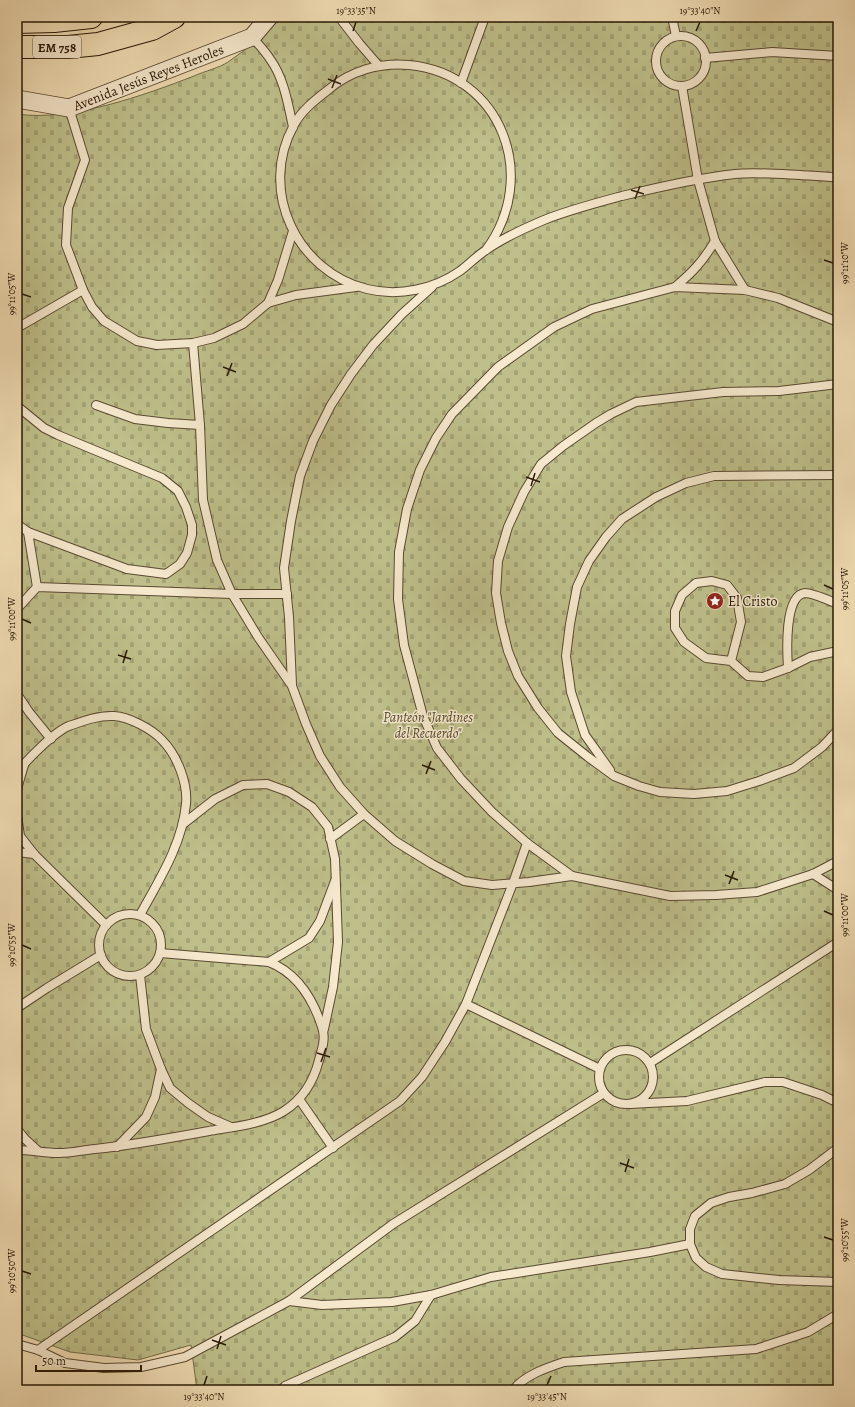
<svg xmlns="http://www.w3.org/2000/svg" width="855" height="1407" font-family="Alegreya,serif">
<defs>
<pattern id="cemetery-stones" width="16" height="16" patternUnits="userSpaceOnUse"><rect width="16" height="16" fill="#bebf8a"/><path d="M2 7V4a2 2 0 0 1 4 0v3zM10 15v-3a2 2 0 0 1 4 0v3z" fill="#a3a376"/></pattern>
</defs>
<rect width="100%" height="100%" fill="#f1ddb4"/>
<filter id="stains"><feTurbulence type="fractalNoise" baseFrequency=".005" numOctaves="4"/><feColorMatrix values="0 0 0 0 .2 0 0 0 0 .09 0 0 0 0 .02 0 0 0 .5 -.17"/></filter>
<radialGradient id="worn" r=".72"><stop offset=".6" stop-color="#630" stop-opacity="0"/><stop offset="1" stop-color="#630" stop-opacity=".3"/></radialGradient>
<path fill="url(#cemetery-stones)" stroke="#736c48" d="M283,17H838V1390H197L191,1345L138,1360L70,1352L17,1333V114C70,122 145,95 194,76C205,71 219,68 228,62C248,49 265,32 283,17Z"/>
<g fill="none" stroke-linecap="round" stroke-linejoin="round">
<g stroke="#5a4932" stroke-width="10">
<g id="service">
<polyline points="339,17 359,43 379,66"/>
<polyline points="672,17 676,36"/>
<circle cx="681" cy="61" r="25"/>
<path d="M252,37C258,44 265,51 270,59C284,78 288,104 293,127"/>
<polyline points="705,58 772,52 838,56"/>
<polyline points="461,83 485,17"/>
<polyline points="682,86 698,180 715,241 745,290"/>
<polyline points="69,108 85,160 68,208 66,245 83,290 92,307 104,321 137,341 157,345 193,343 214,338 243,324 268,303 296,295 356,287"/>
<path d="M486,250C540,177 502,74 409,65C380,62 350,71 328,90C315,100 301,111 294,125C258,190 296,271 367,289C399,297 434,289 460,271C469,264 477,256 486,250C503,238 525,228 544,220C569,210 596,203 622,196C659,187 697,178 735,174C754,172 780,174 800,175C813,176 826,176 838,178"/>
<path d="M675,287C693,272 703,261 715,241"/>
<polyline points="268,303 278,280 293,231"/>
<polyline points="838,322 778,298 745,290 675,287 592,309 554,327 498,367 452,414 436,438 420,470 407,509 399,552 398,599 404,645 423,716 437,748 461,779 492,812 527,843 572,876 670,896 716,895 757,892 813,874 838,861"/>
<polyline points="17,328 83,290"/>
<polyline points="193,343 200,425 203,500 217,560 232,594 258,637 292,686 306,724 320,756 340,787 364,814 395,841 432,864 464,881 492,885 529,882 572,876"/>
<polyline points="838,384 779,391 723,392 636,402 611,414 596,423 563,446 541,464 524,492 508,527 498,561 496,593 501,623 508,651 518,676 538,708 558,733 588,757 614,776 639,786 660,792 694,794 727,791 759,781 794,768 822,747 838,730"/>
<polyline points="96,405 135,419 168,423 200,425"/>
<polyline points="17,406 44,428 58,435 162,478 178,491 186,507 192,525 192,535 187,553 180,564 166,574 127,569 28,532"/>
<polyline points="17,524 28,532 37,587"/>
<polyline points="17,609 37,587 232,594 287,594"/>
<polyline points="731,661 741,622 737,598 727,585 712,581 696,583 682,595 675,611 675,628 684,642 706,658 731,661 748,676 763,677 788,668 810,657 838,651"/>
<path d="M788,668C787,653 784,595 805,593C813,593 830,601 838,604"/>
<polyline points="292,685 289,617 284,568 291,521 300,476 313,441 331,405 351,374 373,345 402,314 432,287"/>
<polyline points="17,694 29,712 51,739"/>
<polyline points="610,770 585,735 571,692 566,656 570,624 577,587 589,561 606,537 622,519 656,497 686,483 714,476 838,475"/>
<path d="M17,772C28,759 54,732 69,726C83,721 99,715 114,716C129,717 152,729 162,740C177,755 188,783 186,804C182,845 159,880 140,915"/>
<polyline points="17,789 24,765"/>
<polyline points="17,815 20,836 34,854 106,925"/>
<polyline points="183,824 215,799 243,785 267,784 289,792 312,807 328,827 335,859 338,942 333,987 324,1029"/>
<polyline points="330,839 364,814"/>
<polyline points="17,852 34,854"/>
<polyline points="813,874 838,890"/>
<circle cx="130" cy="945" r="31"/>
<polyline points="269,962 309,938 320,921 335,881"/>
<polyline points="140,975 146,1029 161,1069 170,1088 188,1103 208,1117 231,1127"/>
<polyline points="466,1004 600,1069"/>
<polyline points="17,1008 47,988 101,955"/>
<circle cx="626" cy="1077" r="27"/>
<polyline points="650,1063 838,942"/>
<polyline points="299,1099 333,1148"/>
<polyline points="630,1104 687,1101 765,1082 783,1082 822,1095 838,1103"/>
<polyline points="17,1129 25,1139 38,1151"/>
<polyline points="117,1147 146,1117 155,1097 161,1069"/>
<polyline points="838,1148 809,1170 785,1184 752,1193 729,1197 711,1203 695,1216 690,1229 690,1244 696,1258 706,1267 722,1274 779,1280 838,1282"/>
<path d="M17,1150C31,1150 45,1153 59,1153C71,1153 83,1150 95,1149C133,1145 171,1138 209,1131C232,1127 264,1124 284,1111C303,1099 314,1080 319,1060C322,1049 326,1038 322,1027C313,999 297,973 269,962L160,953"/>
<polyline points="289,1301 393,1224 604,1093"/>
<polyline points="17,1344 38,1350 65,1363 104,1368 141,1367 185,1357 289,1301 322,1305 392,1302 431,1295 491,1277 650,1252 690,1244"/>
<polyline points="38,1350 400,1101 422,1077 445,1042 466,1004 513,883 527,843"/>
<polyline points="281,1390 285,1386 395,1337 415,1321 431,1295"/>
<path d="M513,1390C525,1375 546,1368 564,1362L756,1349L808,1332L838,1314"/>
</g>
</g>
<g stroke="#5a4932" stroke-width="19">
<g id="minor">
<path id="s1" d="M17,99L69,108L252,37L269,17"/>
</g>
</g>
<g stroke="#281806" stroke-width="24">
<g id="trunk">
<polyline points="17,22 54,21 91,17"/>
<polyline points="17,47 68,47 98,44 152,29 174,17"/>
</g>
</g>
<use href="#service" stroke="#f6e9ce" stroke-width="8"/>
<use href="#minor" stroke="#f6e9ce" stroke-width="17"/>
<use href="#trunk" stroke="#f1ddb4" stroke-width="22"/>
</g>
<path fill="none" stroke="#281806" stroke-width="1.5" d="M353,31L356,22M696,31L700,22M328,79L341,84M332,88L337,75M631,190L644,194M635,199L640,186M824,260L833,263M22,294L31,297M223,367L236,372M227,376L232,363M526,477L540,482M531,486L535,473M824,585L833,589M22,619L31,623M118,655L131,659M123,663L127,650M422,765L435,770M426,774L431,761M725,875L738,880M729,884L734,871M824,911L833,915M22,945L31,949M317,1053L330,1057M321,1062L326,1048M620,1163L634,1168M625,1172L629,1159M824,1237L833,1240M22,1271L31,1274M212,1340L226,1345M217,1349L221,1336M204,1385L207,1376M547,1385L551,1376"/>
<defs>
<g id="sight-disc" transform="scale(0.9)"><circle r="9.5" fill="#8f2418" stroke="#f6e9ce"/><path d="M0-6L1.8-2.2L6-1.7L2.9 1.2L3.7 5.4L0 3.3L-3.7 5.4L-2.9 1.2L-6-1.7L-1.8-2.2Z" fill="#fff"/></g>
</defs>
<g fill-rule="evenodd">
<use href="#sight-disc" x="715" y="601"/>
</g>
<g text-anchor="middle" stroke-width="3" stroke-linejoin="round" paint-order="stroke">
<rect fill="#f6e9ce" stroke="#665742" stroke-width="1" x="33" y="36" width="48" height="22" rx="3"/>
<g font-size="13" font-weight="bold" fill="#281806">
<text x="57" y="52">EM 758</text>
</g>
<g font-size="14" fill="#281806" stroke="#f6e9ce">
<text dy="5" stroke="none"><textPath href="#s1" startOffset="138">Avenida Jesús Reyes Heroles</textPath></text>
</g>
<g font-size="14" fill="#281806" stroke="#f6e9ce" text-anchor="start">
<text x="728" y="606">El Cristo</text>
</g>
<g font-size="14" font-style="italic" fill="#554a2e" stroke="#f6e9ce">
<text x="428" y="722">Panteón "Jardines<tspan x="428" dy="16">del Recuerdo"</tspan></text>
</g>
</g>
<rect width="855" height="1407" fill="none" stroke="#f1ddb4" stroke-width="44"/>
<path d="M36 1365v6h105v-6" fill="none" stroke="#281806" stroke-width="2"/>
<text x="42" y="1365" font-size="12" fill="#281806" stroke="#f6e9ce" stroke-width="3" paint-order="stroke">50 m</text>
<rect x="22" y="22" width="811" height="1363" fill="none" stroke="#281806" stroke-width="1.5"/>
<g font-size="10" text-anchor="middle" fill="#281806">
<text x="356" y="14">19°33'35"N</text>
<text x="700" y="14">19°33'40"N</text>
<text transform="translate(844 263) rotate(-90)" y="4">99°11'10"W</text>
<text transform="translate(11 294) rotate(-90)" y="4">99°11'05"W</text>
<text transform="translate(844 589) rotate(-90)" y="4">99°11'05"W</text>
<text transform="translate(11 619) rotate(-90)" y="4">99°11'00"W</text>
<text transform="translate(844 915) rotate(-90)" y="4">99°11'00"W</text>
<text transform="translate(11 945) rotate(-90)" y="4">99°10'55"W</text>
<text transform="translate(844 1240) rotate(-90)" y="4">99°10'55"W</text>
<text transform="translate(11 1271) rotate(-90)" y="4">99°10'50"W</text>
<text x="204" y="1400">19°33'40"N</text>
<text x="547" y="1400">19°33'45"N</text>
</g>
<rect width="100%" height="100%" filter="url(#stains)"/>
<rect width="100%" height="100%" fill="url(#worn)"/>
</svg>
